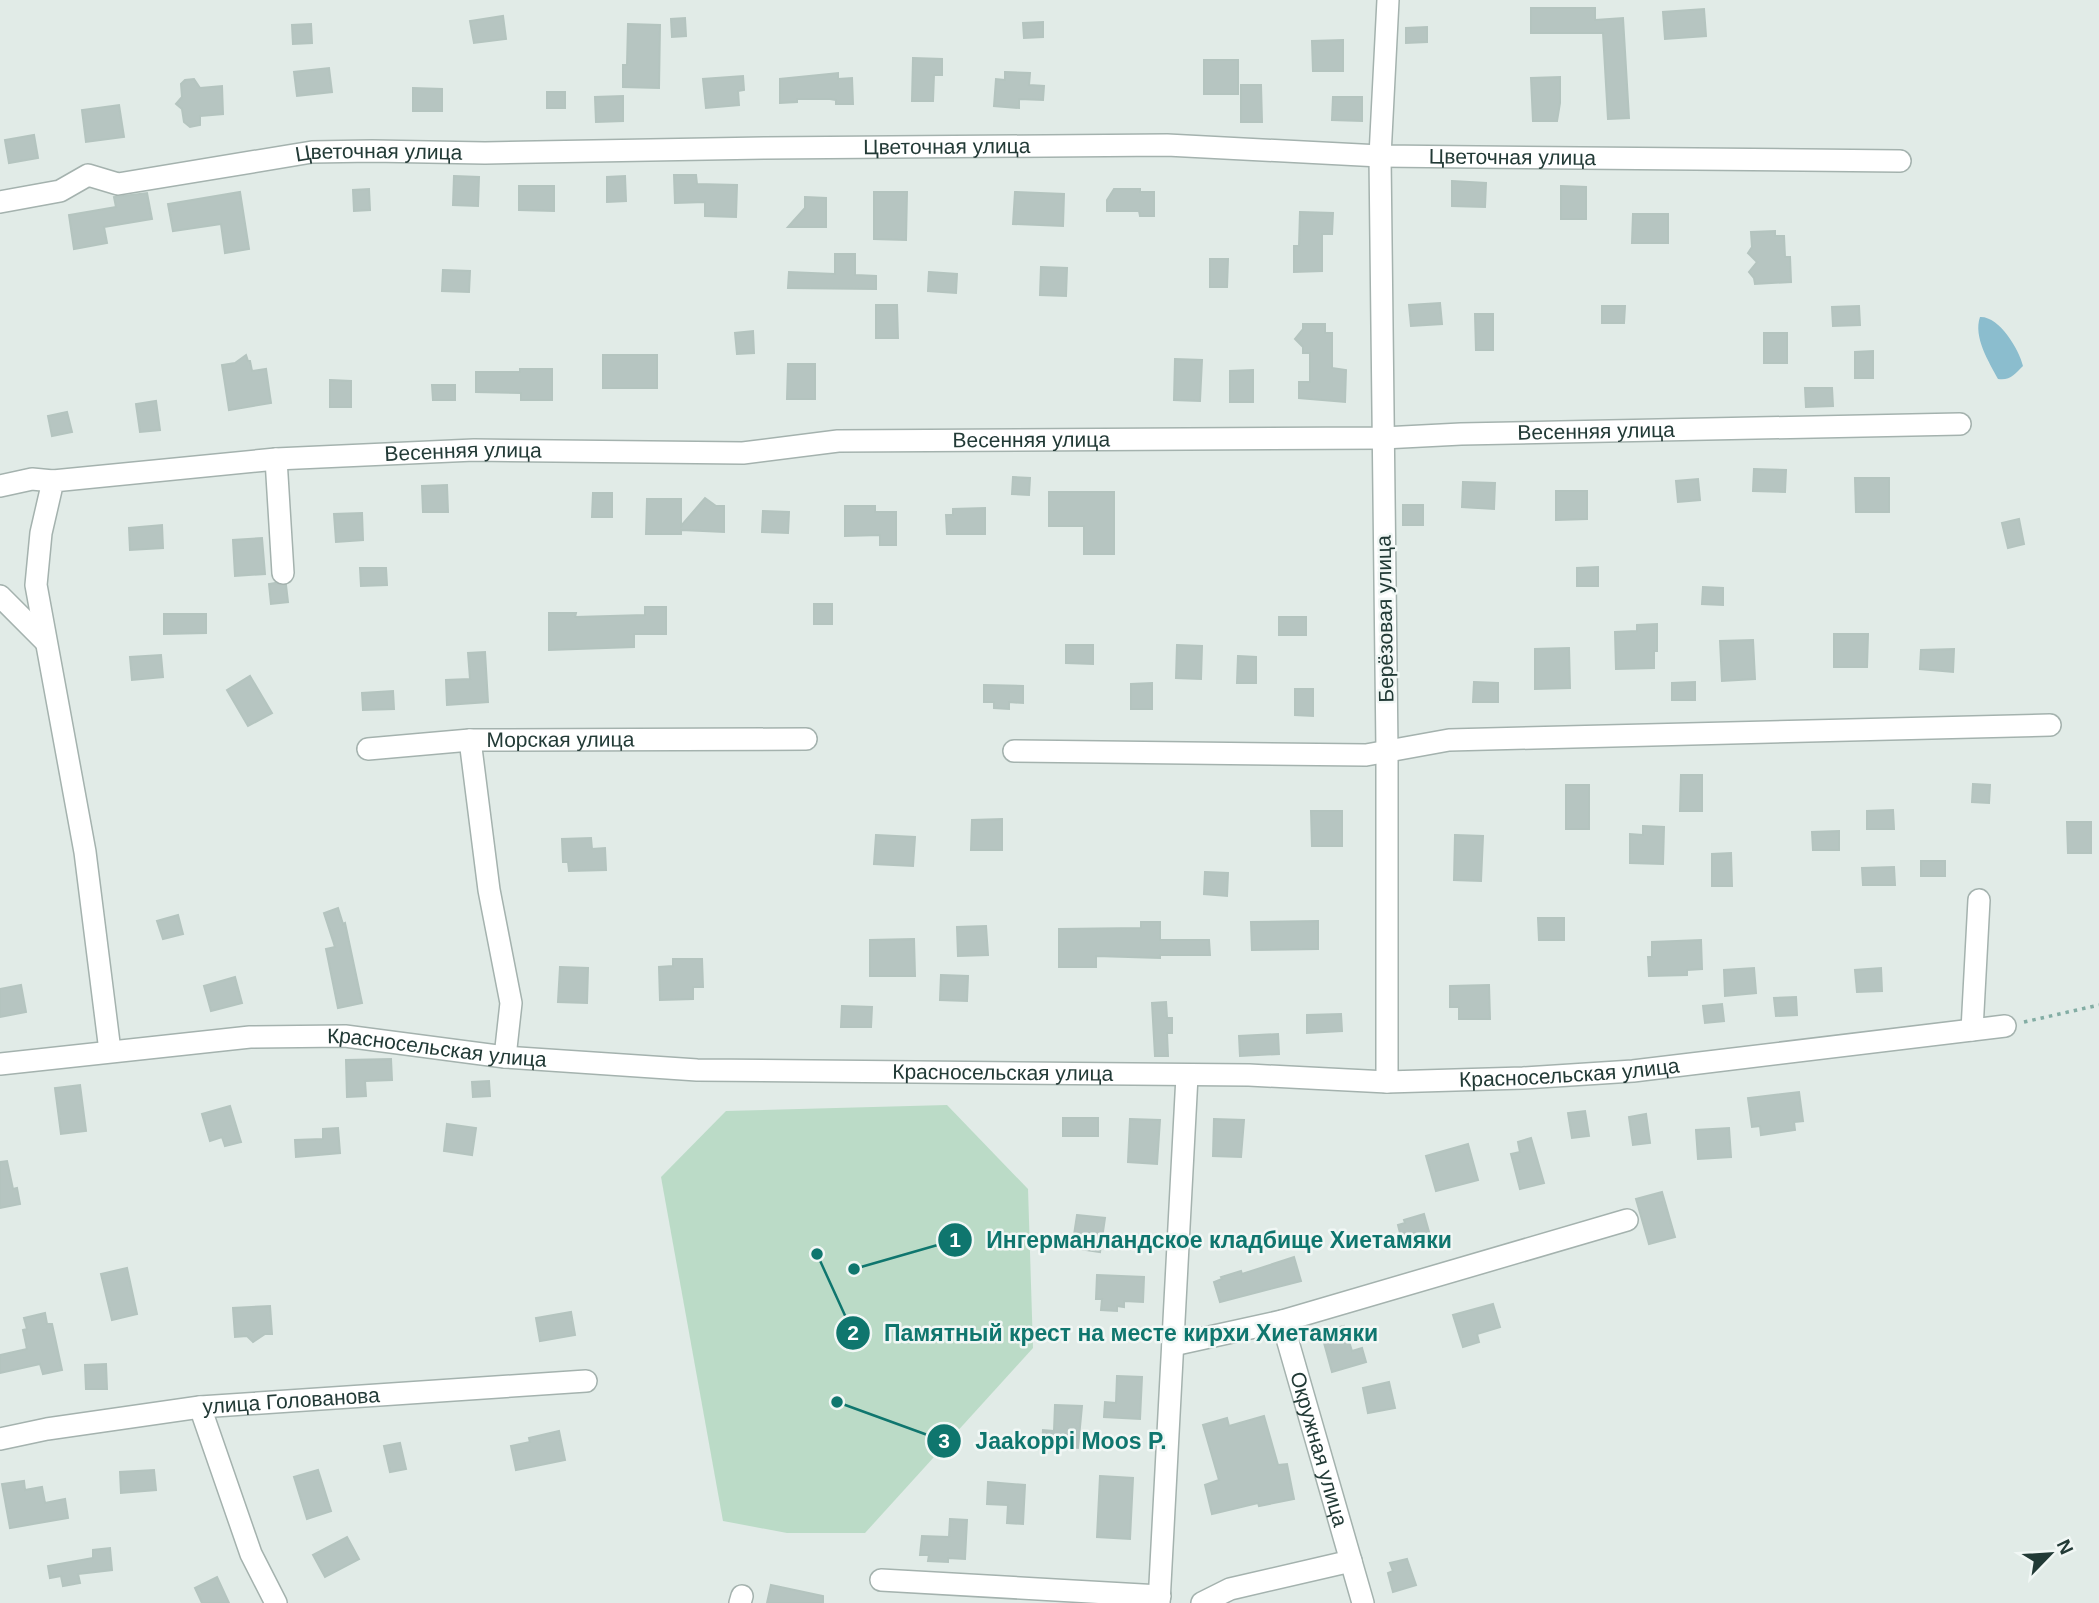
<svg xmlns="http://www.w3.org/2000/svg" width="2099" height="1603" font-family="Helvetica,sans-serif">
<rect width="100%" height="100%" fill="#e1ebe7"/>
<polygon fill="#bbdbc7" points="947,1105 1028,1189 1033,1348 865,1533 787,1533 723,1521 661,1177 726,1111"/>
<path fill="#8bbdce" d="M1980,317C1999,316 2019,349 2023,366C2015,374 2010,381 1998,379C1989,362 1973,337 1980,317Z"/>
<g fill="#b6c5c1" stroke="#b4c4bf" stroke-width="2">
<polygon points="1531,8 1595,8 1595,20 1623,18 1629,118 1608,119 1603,33 1531,33"/>
<polygon points="1704,9 1706,36 1665,39 1663,12"/>
<polygon points="503,16 506,39 474,43 470,21"/>
<polygon points="685,18 686,36 672,37 671,19"/>
<polygon points="1043,22 1043,37 1024,38 1023,23"/>
<polygon points="311,24 312,43 293,44 292,25"/>
<polygon points="628,24 660,25 659,88 623,87 623,65 627,65"/>
<polygon points="1427,27 1427,42 1406,43 1406,28"/>
<polygon points="1343,40 1343,71 1313,71 1312,41"/>
<polygon points="913,58 942,59 942,75 934,75 933,101 912,101"/>
<rect x="1204" y="60" width="34" height="34"/>
<polygon points="329,68 332,92 297,96 294,72"/>
<polygon points="1005,72 1030,73 1029,85 1044,86 1043,100 1019,99 1019,108 994,106 996,79 1005,80"/>
<polygon points="838,73 838,79 852,78 853,104 836,104 836,100 830,99 797,99 797,102 780,103 780,79"/>
<polygon points="743,76 744,90 738,91 739,105 706,108 703,79"/>
<polygon points="1560,77 1560,103 1557,121 1533,121 1531,78"/>
<polygon points="194,79 200,88 222,86 223,114 200,116 200,125 190,127 184,122 182,109 176,104 182,97 181,84 185,80"/>
<polygon points="1241,85 1261,85 1262,122 1241,122"/>
<polygon points="413,88 442,89 442,111 413,111"/>
<rect x="547" y="92" width="18" height="16"/>
<polygon points="623,96 623,121 596,122 595,97"/>
<polygon points="1333,97 1362,97 1362,121 1332,120"/>
<polygon points="119,105 124,137 86,142 82,110"/>
<polygon points="34,135 38,158 9,163 5,140"/>
<polygon points="674,175 696,175 697,184 737,185 736,217 705,216 705,202 675,203"/>
<polygon points="454,176 479,177 478,206 453,205"/>
<polygon points="625,176 626,201 607,202 607,177"/>
<polygon points="1452,181 1486,183 1485,207 1452,206"/>
<polygon points="519,186 554,186 554,211 519,210"/>
<polygon points="1561,186 1586,187 1586,219 1561,219"/>
<polygon points="369,189 370,210 354,211 353,190"/>
<polygon points="1114,189 1140,189 1140,192 1154,192 1154,216 1140,216 1139,211 1107,211 1107,200"/>
<polygon points="240,192 249,249 225,253 221,224 173,231 168,204"/>
<polygon points="874,192 907,192 906,240 874,239"/>
<polygon points="1015,192 1064,194 1063,226 1013,224"/>
<polygon points="147,193 152,219 104,227 107,243 74,249 69,215 116,207 114,197"/>
<polygon points="805,197 826,198 826,227 788,227 805,208"/>
<polygon points="1300,212 1333,213 1332,234 1322,234 1322,271 1294,272 1294,246 1299,246"/>
<polygon points="1633,214 1668,214 1668,243 1632,243"/>
<polygon points="1775,231 1775,236 1784,236 1785,257 1790,257 1791,282 1755,284 1754,278 1749,272 1757,262 1748,253 1752,247 1751,232"/>
<polygon points="835,254 855,254 855,275 876,276 876,289 788,288 789,272 835,274"/>
<polygon points="1210,259 1228,259 1227,287 1210,287"/>
<polygon points="1041,267 1067,268 1066,296 1040,295"/>
<polygon points="443,270 470,271 469,292 442,291"/>
<polygon points="929,272 957,274 956,293 928,291"/>
<polygon points="1440,303 1442,324 1411,326 1409,305"/>
<polygon points="876,305 897,305 898,338 876,338"/>
<polygon points="1602,306 1625,306 1624,323 1602,323"/>
<polygon points="1859,306 1860,325 1833,326 1832,307"/>
<polygon points="1475,314 1493,314 1493,350 1476,350"/>
<polygon points="1303,324 1325,324 1325,333 1332,333 1332,368 1346,370 1345,402 1299,398 1299,382 1310,382 1310,353 1303,353 1303,347 1295,339 1303,329"/>
<polygon points="753,331 754,353 737,354 735,333"/>
<rect x="1764" y="333" width="23" height="30"/>
<polygon points="1873,351 1873,378 1855,378 1855,352"/>
<polygon points="246,355 248,361 250,361 252,371 266,369 271,403 229,410 222,365 235,363"/>
<rect x="603" y="355" width="54" height="33"/>
<polygon points="1175,359 1202,360 1200,401 1174,400"/>
<polygon points="788,364 815,364 815,399 787,399"/>
<polygon points="520,369 552,369 552,400 521,400 521,393 476,392 476,372 520,372"/>
<polygon points="1253,370 1253,402 1230,402 1230,371"/>
<polygon points="330,380 351,381 351,407 330,407"/>
<polygon points="432,385 455,385 455,400 433,400"/>
<polygon points="1805,388 1832,388 1833,406 1806,407"/>
<polygon points="156,401 160,430 140,432 136,404"/>
<polygon points="67,412 72,432 52,436 48,416"/>
<polygon points="1754,469 1786,470 1785,492 1753,491"/>
<polygon points="1013,477 1030,478 1029,495 1012,494"/>
<polygon points="1855,478 1889,478 1889,512 1856,512"/>
<polygon points="1698,479 1700,500 1678,502 1676,481"/>
<polygon points="1463,482 1495,483 1494,509 1462,507"/>
<polygon points="447,485 448,512 423,512 422,486"/>
<polygon points="1556,491 1587,491 1587,519 1556,520"/>
<polygon points="1049,492 1114,492 1114,554 1084,554 1084,526 1049,526"/>
<polygon points="593,493 612,493 612,517 592,517"/>
<polygon points="705,498 716,506 724,506 724,532 681,530 681,534 646,534 647,499 681,499 681,526"/>
<rect x="1403" y="505" width="20" height="20"/>
<polygon points="845,506 875,506 875,512 896,512 896,545 880,545 880,535 845,536"/>
<polygon points="985,508 985,534 947,534 946,515 953,515 953,509"/>
<polygon points="763,511 789,512 788,533 762,532"/>
<polygon points="362,513 363,540 336,542 334,514"/>
<polygon points="2019,519 2024,544 2008,548 2002,523"/>
<polygon points="162,525 163,548 130,550 129,528"/>
<polygon points="262,538 265,574 235,576 233,540"/>
<polygon points="1598,567 1598,586 1577,586 1577,568"/>
<polygon points="360,568 386,568 387,585 361,586"/>
<polygon points="275,583 286,585 288,602 271,604 269,584"/>
<polygon points="1703,587 1723,588 1723,605 1702,604"/>
<rect x="814" y="604" width="18" height="20"/>
<polygon points="645,607 666,607 666,634 634,634 634,647 549,650 549,613 576,613 575,617 645,615"/>
<polygon points="164,614 206,614 206,633 164,634"/>
<rect x="1279" y="617" width="27" height="18"/>
<polygon points="1657,624 1657,651 1654,651 1654,668 1616,669 1615,632 1637,631 1637,625"/>
<polygon points="1834,634 1868,634 1867,667 1834,667"/>
<polygon points="1753,640 1755,679 1722,681 1720,641"/>
<polygon points="1066,645 1093,645 1093,664 1066,663"/>
<polygon points="1177,645 1202,646 1201,679 1176,678"/>
<polygon points="1569,648 1570,688 1535,689 1535,649"/>
<polygon points="1954,649 1953,672 1920,669 1921,650"/>
<polygon points="485,652 488,702 447,705 446,680 470,679 468,653"/>
<polygon points="161,655 163,677 132,680 130,657"/>
<polygon points="1238,656 1256,657 1256,683 1237,683"/>
<polygon points="250,676 272,713 248,726 227,690"/>
<polygon points="1474,682 1498,683 1498,702 1473,702"/>
<polygon points="1695,682 1695,700 1672,700 1672,683"/>
<polygon points="1152,683 1152,709 1131,709 1131,684"/>
<polygon points="984,685 1023,686 1023,703 1009,702 1009,709 994,708 994,702 984,702"/>
<polygon points="1295,689 1313,689 1313,716 1295,715"/>
<polygon points="393,691 394,709 363,710 362,693"/>
<polygon points="1681,775 1702,775 1702,811 1680,811"/>
<polygon points="1973,784 1990,785 1989,803 1972,802"/>
<rect x="1566" y="785" width="23" height="44"/>
<polygon points="1893,810 1894,829 1867,829 1867,811"/>
<polygon points="1311,811 1342,811 1342,846 1312,846"/>
<polygon points="1002,819 1002,850 971,850 972,820"/>
<polygon points="2067,822 2091,822 2091,853 2068,853"/>
<polygon points="1643,826 1664,827 1663,864 1630,863 1630,834 1643,835"/>
<polygon points="1839,831 1839,850 1813,850 1812,832"/>
<polygon points="876,835 915,837 913,866 874,864"/>
<polygon points="1455,835 1483,836 1481,881 1454,880"/>
<polygon points="591,838 592,849 605,848 606,870 569,871 568,862 563,862 562,839"/>
<polygon points="1731,853 1732,886 1712,886 1712,854"/>
<rect x="1921" y="861" width="24" height="15"/>
<polygon points="1894,867 1895,885 1863,885 1862,868"/>
<polygon points="1205,872 1228,873 1227,896 1204,894"/>
<polygon points="338,908 343,924 345,923 362,1003 338,1008 326,949 335,947 324,913"/>
<polygon points="178,915 183,934 163,939 157,921"/>
<polygon points="1538,918 1564,918 1564,940 1539,940"/>
<polygon points="1318,921 1318,949 1252,950 1251,922"/>
<polygon points="1141,922 1160,922 1160,940 1209,940 1210,955 1160,955 1160,958 1096,956 1096,967 1059,967 1059,929 1141,928"/>
<polygon points="986,926 988,955 958,956 957,927"/>
<polygon points="914,939 915,976 870,976 870,940"/>
<polygon points="1701,940 1702,969 1687,970 1687,975 1649,976 1648,957 1652,957 1652,942"/>
<polygon points="673,959 702,959 703,987 693,987 693,999 660,1000 659,967 673,966"/>
<polygon points="560,967 588,968 587,1003 558,1002"/>
<polygon points="1754,968 1756,993 1725,996 1724,970"/>
<polygon points="1881,968 1882,991 1857,992 1855,970"/>
<polygon points="941,975 968,976 967,1001 940,1000"/>
<polygon points="235,977 242,1003 211,1011 204,986"/>
<polygon points="21,985 26,1012 0,1017 0,989"/>
<polygon points="1489,985 1490,1019 1459,1019 1459,1007 1450,1007 1450,986"/>
<polygon points="1796,997 1797,1015 1776,1016 1774,998"/>
<polygon points="1166,1002 1167,1018 1172,1018 1172,1033 1167,1033 1168,1056 1155,1056 1152,1003"/>
<polygon points="1722,1004 1724,1021 1705,1023 1703,1006"/>
<polygon points="842,1006 872,1007 871,1027 841,1027"/>
<polygon points="1341,1014 1342,1031 1307,1033 1307,1015"/>
<polygon points="1278,1034 1279,1054 1240,1056 1239,1036"/>
<polygon points="391,1059 392,1080 365,1081 366,1096 347,1097 346,1060"/>
<polygon points="489,1081 490,1096 473,1097 472,1082"/>
<polygon points="80,1085 86,1131 61,1134 55,1088"/>
<polygon points="1799,1092 1803,1121 1794,1122 1795,1130 1761,1135 1760,1126 1752,1127 1748,1098"/>
<polygon points="230,1106 241,1142 225,1146 222,1137 210,1141 202,1114"/>
<polygon points="1585,1111 1589,1136 1572,1138 1568,1113"/>
<polygon points="1646,1114 1650,1143 1633,1145 1629,1117"/>
<rect x="1063" y="1118" width="35" height="18"/>
<polygon points="1130,1119 1160,1120 1157,1164 1128,1162"/>
<polygon points="1214,1119 1244,1120 1241,1157 1213,1156"/>
<polygon points="447,1124 476,1128 472,1155 444,1151"/>
<polygon points="338,1128 340,1153 296,1157 295,1140 323,1139 323,1129"/>
<polygon points="1729,1128 1731,1157 1698,1159 1696,1130"/>
<polygon points="1531,1138 1544,1183 1520,1189 1511,1154 1520,1152 1518,1142"/>
<polygon points="1468,1144 1478,1180 1436,1191 1426,1156"/>
<polygon points="7,1161 13,1189 17,1188 20,1204 0,1208 0,1162"/>
<polygon points="1662,1192 1675,1237 1649,1244 1636,1199"/>
<polygon points="1424,1214 1431,1239 1412,1244 1410,1239 1402,1241 1398,1225 1405,1223 1404,1220"/>
<polygon points="1077,1215 1105,1218 1100,1252 1072,1248"/>
<polygon points="1294,1257 1301,1281 1220,1302 1214,1282 1222,1279 1221,1277 1241,1271 1242,1274"/>
<polygon points="127,1268 137,1314 112,1320 101,1274"/>
<polygon points="1097,1275 1144,1277 1143,1302 1124,1301 1124,1307 1117,1306 1117,1311 1101,1310 1102,1299 1096,1299"/>
<polygon points="1493,1304 1500,1327 1477,1334 1479,1342 1463,1347 1453,1315"/>
<polygon points="270,1306 272,1334 265,1334 253,1342 247,1336 235,1337 233,1308"/>
<polygon points="571,1312 575,1335 540,1341 536,1318"/>
<polygon points="45,1313 47,1324 52,1324 62,1370 43,1374 40,1364 0,1373 0,1355 27,1349 23,1330 27,1329 24,1318"/>
<polygon points="1344,1326 1352,1351 1362,1348 1366,1362 1332,1372 1321,1332"/>
<polygon points="106,1364 107,1389 86,1389 85,1365"/>
<polygon points="1117,1376 1142,1377 1140,1419 1104,1417 1105,1402 1116,1403"/>
<polygon points="1389,1382 1395,1408 1368,1413 1363,1388"/>
<polygon points="1055,1405 1082,1406 1078,1448 1042,1445 1043,1430 1054,1431"/>
<polygon points="1264,1416 1278,1465 1287,1464 1294,1499 1259,1506 1258,1503 1212,1514 1205,1485 1219,1480 1203,1425 1227,1418 1229,1426"/>
<polygon points="559,1431 565,1460 516,1470 511,1446 530,1442 529,1438"/>
<polygon points="400,1443 406,1469 390,1472 384,1446"/>
<polygon points="154,1470 156,1490 121,1493 120,1472"/>
<polygon points="318,1470 331,1511 307,1519 294,1477"/>
<polygon points="1100,1476 1133,1478 1130,1539 1097,1537"/>
<polygon points="24,1481 25,1490 42,1487 45,1503 65,1499 68,1518 10,1528 2,1484"/>
<polygon points="988,1482 1025,1485 1023,1524 1007,1523 1008,1505 987,1504"/>
<polygon points="950,1519 967,1520 965,1559 948,1558 948,1562 928,1561 929,1555 920,1555 922,1536 949,1537"/>
<polygon points="347,1537 359,1559 325,1577 313,1555"/>
<polygon points="110,1548 112,1570 78,1574 80,1583 63,1586 61,1576 50,1578 48,1566 93,1558 93,1550"/>
<polygon points="1407,1559 1416,1585 1393,1592 1388,1573 1393,1571 1390,1563"/>
<polygon points="217,1577 229,1603 202,1603 195,1588"/>
<polygon points="771,1585 823,1596 823,1603 767,1603"/>
</g>
<g fill="none" stroke-linecap="round" stroke-linejoin="round">
<g stroke="#a4b2ae" stroke-width="24">
<g id="minor">
<path id="s1" d="M0,202L60,191L88,175L118,184L312,152L372,151L485,153L765,148L1167,145L1380,156L1900,161"/>
<polyline points="276,459 283,573"/>
<polyline points="0,486 32,479 53,481"/>
<polyline points="0,596 44,640"/>
<polyline points="368,749 470,740"/>
<polyline points="1014,751 1366,755 1449,740 2050,725"/>
<polyline points="1972,1030 1979,900"/>
<path id="s2" d="M110,1051L85,852L36,585L41,533L53,481L276,459L474,450L743,453L838,441L1383,438L1461,434L1960,424"/>
<path id="s3" d="M505,1057L511,1003L489,890L470,740L806,739"/>
<path id="s4" d="M0,1064L250,1037L345,1036L505,1057L697,1070L1249,1075L1387,1082L1523,1078L1633,1071L2005,1026"/>
<polyline points="1387,1082 1387,751 1380,156 1388,0"/>
<polyline points="1282,1321 1627,1220"/>
<path id="s5" d="M1173,1345L1282,1321L1363,1603"/>
<polyline points="200,1407 251,1554 276,1603"/>
<path id="s6" d="M0,1439L47,1429L200,1407L586,1381"/>
<polyline points="881,1580 1160,1596"/>
<polyline points="740,1603 742,1596"/>
<polyline points="1159,1603 1187,1076"/>
<polyline points="1202,1603 1230,1589 1351,1561"/>
</g>
</g>
<polyline stroke="#83ada4" stroke-width="3.5" stroke-dasharray="3.5 5" stroke-linecap="butt" points="2024,1022 2099,1005"/>
<use href="#minor" stroke="#fff" stroke-width="21"/>
</g>
<g text-anchor="middle" stroke-width="5" stroke-linejoin="round" paint-order="stroke">
<g font-size="21" fill="#223a36" stroke="#f1f7f5">
<text dy="7" stroke="none"><textPath href="#s1" startOffset="956">Цветочная улица</textPath></text>
<text dy="7" stroke="none"><textPath href="#s1" startOffset="388">Цветочная улица</textPath></text>
<text dy="7" stroke="none"><textPath href="#s1" startOffset="1522">Цветочная улица</textPath></text>
<text dy="7" stroke="none"><textPath href="#s2" startOffset="2123">Весенняя улица</textPath></text>
<text dy="7" stroke="none"><textPath href="#s2" startOffset="1558">Весенняя улица</textPath></text>
<text dy="7" stroke="none"><textPath href="#s2" startOffset="989">Весенняя улица</textPath></text>
<text transform="translate(1385 619) rotate(-91)" y="7">Берёзовая улица</text>
<text dy="7" stroke="none"><textPath href="#s3" startOffset="411">Морская улица</textPath></text>
<text dy="7" stroke="none"><textPath href="#s4" startOffset="439">Красносельская улица</textPath></text>
<text dy="7" stroke="none"><textPath href="#s4" startOffset="1573">Красносельская улица</textPath></text>
<text dy="7" stroke="none"><textPath href="#s4" startOffset="1006">Красносельская улица</textPath></text>
<text dy="7" stroke="none"><textPath href="#s6" startOffset="294">улица Голованова</textPath></text>
<text dy="7" stroke="none"><textPath href="#s5" startOffset="245">Окружная улица</textPath></text>
</g>
</g>
<path fill="none" stroke="#0f766e" stroke-width="2.5" d="M854 1269L955 1240M817 1254L853 1333M837 1402L944 1441"/>
<g fill="#0f766e" stroke="#f1f7f5" stroke-width="2.5">
<circle cx="854" cy="1269" r="7"/>
<circle cx="817" cy="1254" r="7"/>
<circle cx="837" cy="1402" r="7"/>
<circle cx="955" cy="1240" r="18"/>
<circle cx="853" cy="1333" r="18"/>
<circle cx="944" cy="1441" r="18"/>
</g>
<g font-size="21" text-anchor="middle" font-weight="bold" fill="#fff">
<text x="955" y="1247">1</text>
<text x="853" y="1340">2</text>
<text x="944" y="1448">3</text>
</g>
<g font-size="23" text-anchor="middle" font-weight="bold" fill="#0f766e" stroke="#f1f7f5" stroke-width="5" stroke-linejoin="round" paint-order="stroke">
<text x="1219" y="1248">Ингерманландское кладбище Хиетамяки</text>
<text x="1131" y="1341">Памятный крест на месте кирхи Хиетамяки</text>
<text x="1071" y="1449">Jaakoppi Moos P.</text>
</g>
<g transform="translate(2050 1554) rotate(65)" stroke="#f1f7f5" stroke-width="5" paint-order="stroke">
<path d="M0-5L12 26L0 18L-12 26Z" fill="#223a36"/>
<text y="-10" font-size="19" font-weight="bold" text-anchor="middle" fill="#223a36">N</text>
</g>
</svg>
